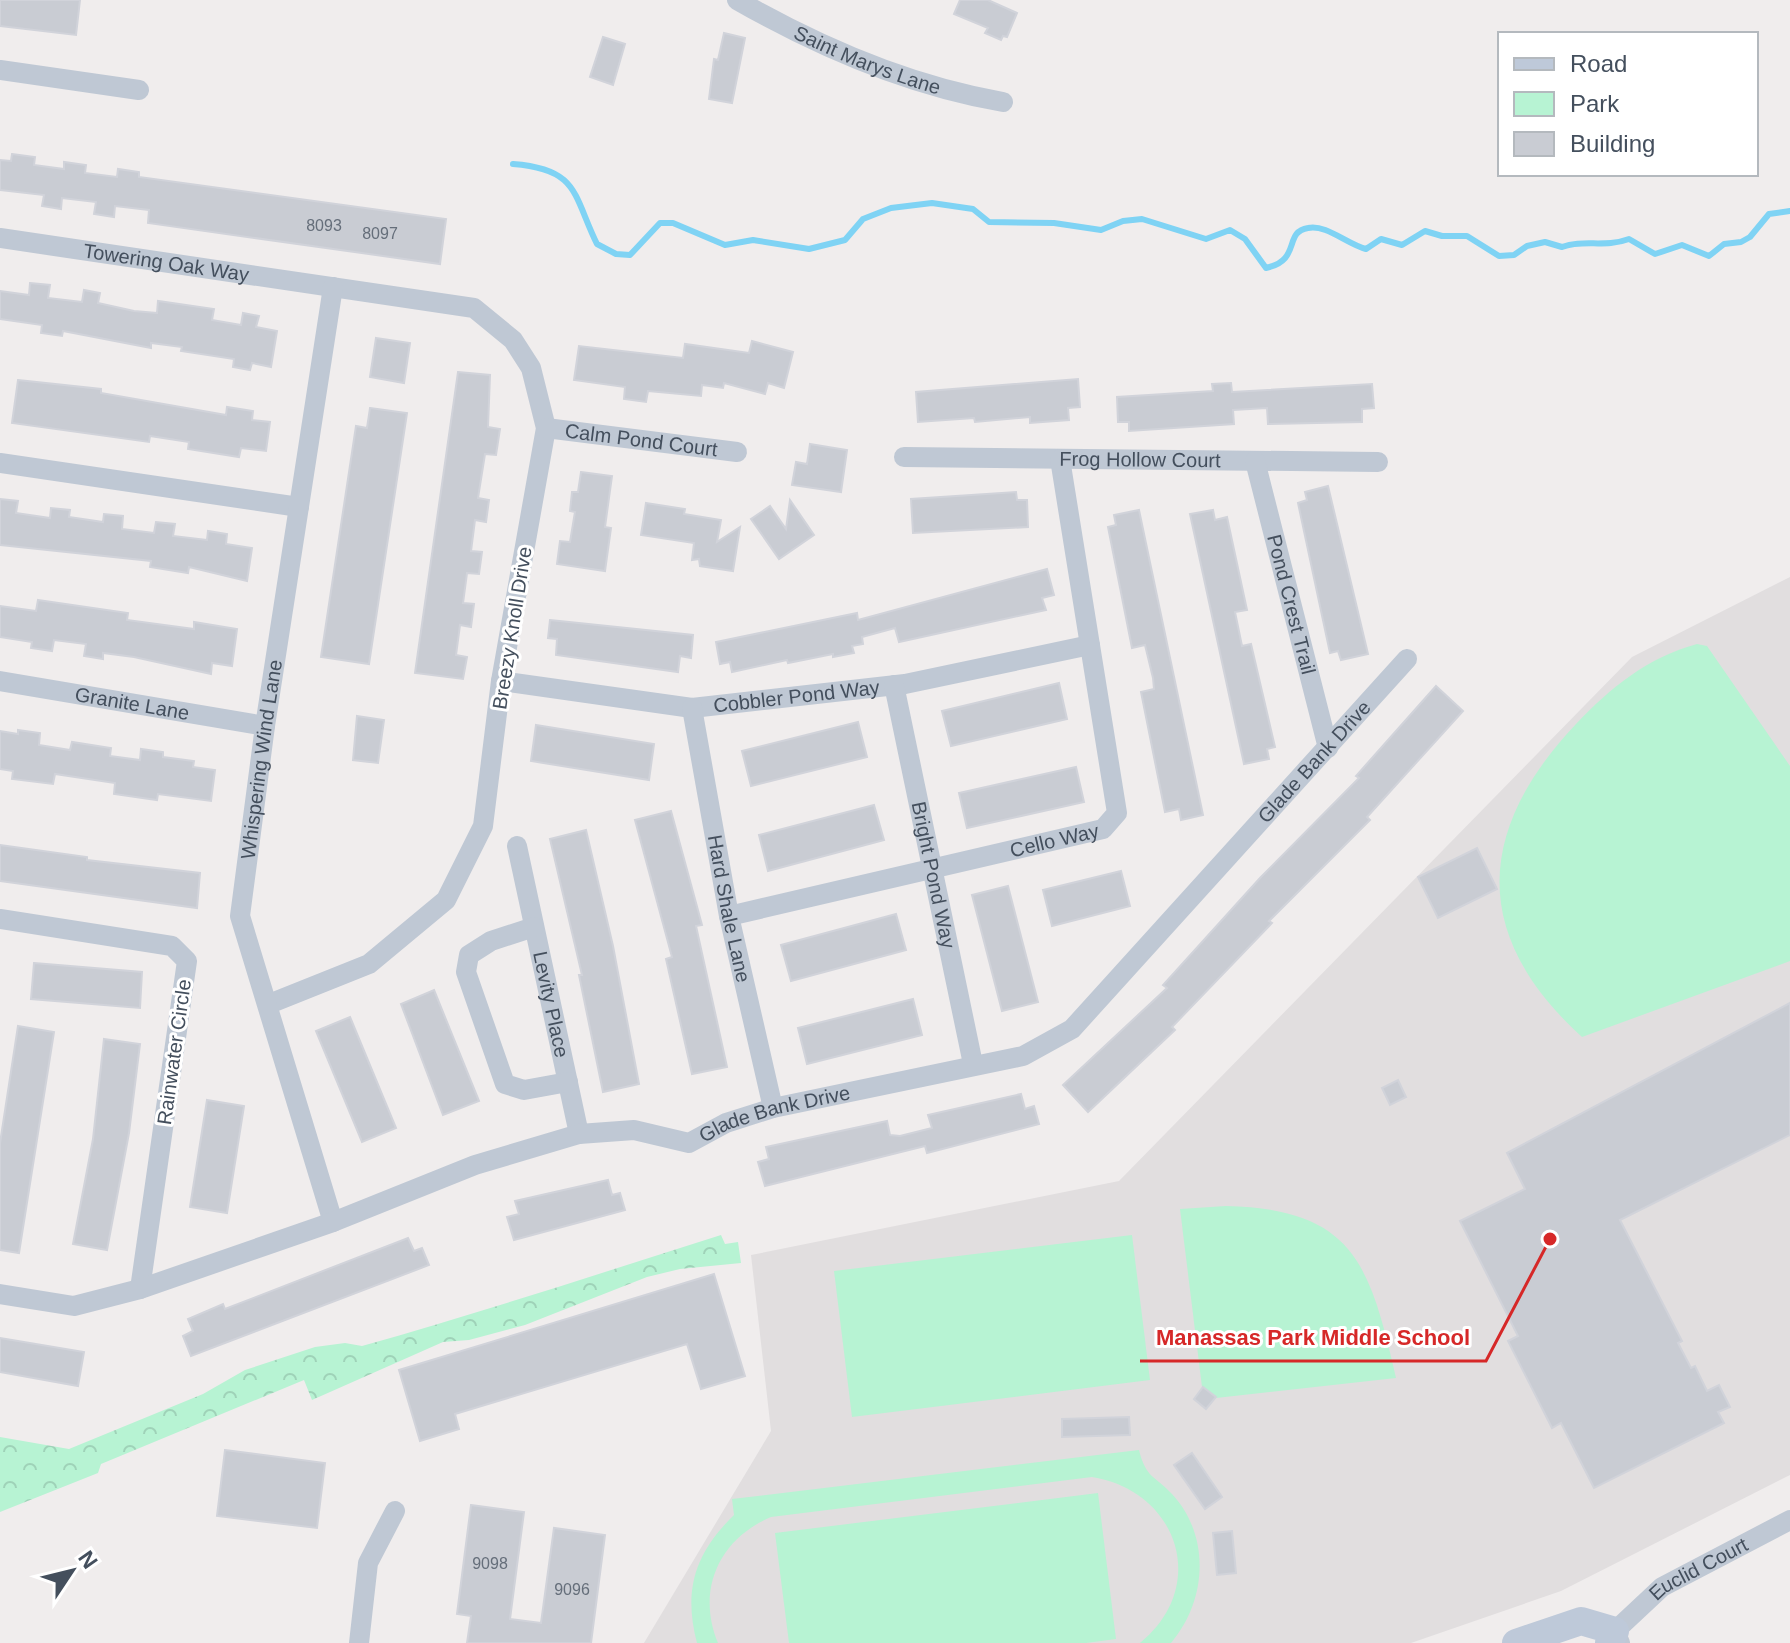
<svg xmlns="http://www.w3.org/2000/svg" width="1790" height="1643" font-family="Helvetica,sans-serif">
<defs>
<pattern id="forest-crowns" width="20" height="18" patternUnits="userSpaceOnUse" patternTransform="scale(2)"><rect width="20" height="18" fill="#b7f3d3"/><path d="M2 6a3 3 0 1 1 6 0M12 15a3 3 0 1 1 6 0" fill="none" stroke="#9fd2b8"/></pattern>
</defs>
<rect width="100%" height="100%" fill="#f0eded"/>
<polygon fill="#e1dedf" points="1790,577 1790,1475 1561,1591 1411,1643 644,1643 771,1431 751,1255 1119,1181 1632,657"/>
<g fill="#b7f3d3">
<path d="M1697,644L1707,646L1790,766V961L1582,1037C1471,936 1475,831 1576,724C1610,688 1648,657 1697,644Z"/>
<path d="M1226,1206C1355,1209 1370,1266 1396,1378L1216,1398L1202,1387L1180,1209Z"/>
<polygon points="1132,1235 1150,1380 852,1417 834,1271"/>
<path d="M1139,1450C1146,1478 1154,1475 1172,1494C1211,1536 1207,1601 1171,1643H1140C1210,1586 1178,1491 1092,1477L771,1517C719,1539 696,1590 718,1643H697C683,1590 695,1553 734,1515L732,1499Z"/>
<polygon points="1098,1493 1116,1639 1086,1643 789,1643 775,1533"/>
</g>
<path fill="url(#forest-crowns)" d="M721,1235L725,1244L738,1242L741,1263L680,1269L647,1277L525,1325L469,1340L443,1342L312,1400L304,1380L101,1464L98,1473L0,1512V1437L69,1449L203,1394L245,1370L315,1347L345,1343L362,1346C483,1312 601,1273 721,1235Z"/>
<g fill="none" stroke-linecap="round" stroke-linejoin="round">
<path stroke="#7fd3f4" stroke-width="6" d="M513,164C579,169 573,195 597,244L616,254L630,255L660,223H673L725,245L753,240L809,249L845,240L863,219L891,208L932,203L973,209L989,222L1054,223L1101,230L1123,221L1142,219L1206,239L1230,230L1245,239L1266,268C1302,260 1283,232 1308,228C1326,224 1347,244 1366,249L1381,239L1402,245L1425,231L1442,236H1467L1499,256L1514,255L1527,246L1545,242L1562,247C1583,239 1605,248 1629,239L1655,254L1682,245L1709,256L1724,244L1741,242L1750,237L1769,214L1790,211"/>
</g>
<g fill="#c9ccd3" stroke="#d1d3da" stroke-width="2">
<polygon points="0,0 80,0 76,35 0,26"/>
<polygon points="960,0 988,0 1017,13 1007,37 1003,36 1001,40 985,33 988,28 954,14"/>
<polygon points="724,33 745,38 732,103 709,99 714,59 718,60"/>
<polygon points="603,37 625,44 613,85 590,77"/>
<polygon points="12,154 35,157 34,165 64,169 64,162 86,165 85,173 117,177 118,169 139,172 139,177 446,219 440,264 148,223 149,210 115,206 114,217 94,214 96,202 62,198 61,209 42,206 44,195 0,190 0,160 11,161"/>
<polygon points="30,283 50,285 48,298 82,302 84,290 100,293 98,303 134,311 157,313 158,301 214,309 212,320 241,325 243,313 259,316 256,327 277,331 271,367 252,363 250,370 233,367 234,359 181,351 182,347 151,343 151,348 63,331 62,336 41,333 42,325 0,319 0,291 29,295"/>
<polygon points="376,338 410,343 404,383 370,377"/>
<polygon points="752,341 793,352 784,388 768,383 765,394 724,383 723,388 702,385 701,396 648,391 646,402 624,399 625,387 574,380 579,346 683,358 685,344 749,353"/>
<polygon points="458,372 490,375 488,427 500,429 496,455 485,454 478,498 489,500 486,522 475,520 471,551 482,552 479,574 467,573 463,603 474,604 471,627 460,625 456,655 467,657 463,679 415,673"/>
<polygon points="1078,379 1080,407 1068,408 1069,420 1030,423 1030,417 975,422 974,418 918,422 916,392"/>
<polygon points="18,380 101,389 101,393 226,415 227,407 253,411 252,420 270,422 266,451 241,448 239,457 188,449 189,442 150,436 149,442 12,423"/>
<polygon points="1231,383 1232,392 1372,384 1374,408 1362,409 1362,422 1268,424 1267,408 1233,410 1234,424 1129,431 1129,422 1118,422 1117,397 1213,391 1212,384"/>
<polygon points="370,408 407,413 369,664 321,657 356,426 367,428"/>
<polygon points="810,444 847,450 841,492 792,485 796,462 807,464"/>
<polygon points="581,472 612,476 605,527 611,528 605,571 557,564 560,541 570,542 575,512 570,511 572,492 578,492"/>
<polygon points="1328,486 1368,654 1341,660 1338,651 1330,653 1298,503 1307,500 1305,492"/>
<polygon points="1016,492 1017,500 1027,500 1028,527 913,533 911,499"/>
<polygon points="0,499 18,501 16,513 50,518 51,508 70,510 69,517 103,522 104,514 123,516 122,529 154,533 156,522 175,524 173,536 207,540 208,531 227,534 226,544 252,548 247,581 189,567 188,573 150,567 151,561 0,545"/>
<polygon points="790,500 814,535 779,559 751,519 770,506 786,529"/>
<polygon points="646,503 685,509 684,514 721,520 717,542 740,527 733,571 700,566 699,559 692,560 694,543 641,535"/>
<polygon points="1139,510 1203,815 1181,820 1179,809 1165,812 1141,692 1154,689 1153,678 1145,645 1132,648 1108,527 1116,525 1114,515"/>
<polygon points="1213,510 1215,520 1227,517 1247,610 1235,612 1242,646 1251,644 1275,747 1267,749 1269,759 1244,764 1190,514"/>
<polygon points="1047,569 1054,595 1042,598 1046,610 899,642 895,628 862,637 863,644 852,646 854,653 833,657 833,654 788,663 787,660 732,672 730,662 720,664 716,642 857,613 858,620"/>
<polygon points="38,600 128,613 127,620 194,629 194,622 237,629 232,666 212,663 211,674 134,657 103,653 103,659 84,656 86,644 54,640 52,651 31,648 32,642 0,637 0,606 36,611"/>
<polygon points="550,620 693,635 691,658 680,656 678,672 556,655 557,639 548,638"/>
<polygon points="1059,683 1067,719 951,746 942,711"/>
<polygon points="1436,686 1463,711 1367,817 1370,820 1269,921 1272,923 1172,1027 1175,1030 1088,1112 1063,1085 1167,988 1163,985 1260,878 1359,778 1356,776"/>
<polygon points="357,716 384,720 378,763 353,760"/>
<polygon points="858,722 867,757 751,786 742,751"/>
<polygon points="536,725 654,744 649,780 531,761"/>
<polygon points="18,730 40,733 39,745 70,750 72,742 111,748 110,756 140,760 141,749 163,752 163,757 194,761 193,767 215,770 211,801 158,794 157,800 114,794 115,783 55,774 53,784 12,779 13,771 0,769 0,731 18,734"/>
<polygon points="1076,767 1084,802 967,828 959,793"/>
<polygon points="874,805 884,840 768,871 759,835"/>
<polygon points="671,811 702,925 696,926 727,1067 692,1074 666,959 672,957 635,820"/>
<polygon points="586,830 613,946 639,1084 603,1092 579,975 582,975 550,839"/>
<polygon points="0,845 87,857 87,860 200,873 197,908 0,881"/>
<polygon points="1477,848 1497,889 1438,918 1418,877"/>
<polygon points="1121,871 1130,906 1052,926 1043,890"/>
<polygon points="1008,886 1038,1002 1002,1011 972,895"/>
<polygon points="896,914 906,950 791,981 781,945"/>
<polygon points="34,963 142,972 140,1008 31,999"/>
<polygon points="434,990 479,1101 443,1115 401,1004"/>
<polygon points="913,999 922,1035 807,1064 798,1028"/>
<polygon points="1790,1003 1790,1135 1620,1220 1682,1341 1678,1343 1691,1368 1695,1366 1707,1391 1719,1385 1730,1407 1718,1412 1724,1423 1594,1488 1561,1423 1552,1428 1508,1341 1518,1336 1460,1221 1525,1189 1507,1153"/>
<polygon points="350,1017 396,1128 362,1142 316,1031"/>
<polygon points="18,1026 54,1032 19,1253 0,1250 0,1143"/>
<polygon points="104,1039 140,1044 129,1133 107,1250 73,1244 93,1139"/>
<polygon points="1398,1080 1406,1097 1390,1105 1382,1088"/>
<polygon points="1021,1094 1025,1109 1034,1106 1039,1124 927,1153 925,1146 765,1186 758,1162 769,1159 766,1147 887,1121 890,1135 900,1136 932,1128 928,1115"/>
<polygon points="207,1100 244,1106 227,1213 190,1207"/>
<polygon points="608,1180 612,1195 620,1193 625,1210 514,1240 507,1217 519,1214 515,1201"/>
<polygon points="408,1238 414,1251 422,1248 429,1265 191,1356 183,1336 193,1331 188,1319 223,1304 225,1309"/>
<polygon points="714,1274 745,1376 701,1389 687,1344 455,1414 459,1429 420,1441 399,1370"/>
<polygon points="0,1338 84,1352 78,1386 0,1372"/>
<polygon points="1203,1387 1216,1397 1206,1409 1194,1399"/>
<polygon points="1129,1417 1130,1435 1062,1437 1062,1419"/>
<polygon points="225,1450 325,1463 317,1528 217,1516"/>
<polygon points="1192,1453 1222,1497 1205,1509 1174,1465"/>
<polygon points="471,1505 524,1512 510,1619 541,1623 554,1528 605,1535 591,1643 467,1643 471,1616 457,1614"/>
<polygon points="1232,1531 1236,1573 1217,1575 1213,1533"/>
</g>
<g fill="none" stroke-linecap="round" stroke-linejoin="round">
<g stroke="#bfc8d4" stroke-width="20">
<path id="s1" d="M737,0C819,47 910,86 1003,102"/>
<polyline points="0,70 139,90"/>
<path id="s2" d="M0,238L474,308L513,340L531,368L546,428L501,681L483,826L446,900L369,964L269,1004"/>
<path id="s3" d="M546,428L737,452"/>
<path id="s4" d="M904,457L1378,462"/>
<path id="s5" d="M1255,461L1328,748"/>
<polyline points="0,463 299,507"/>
<path id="s6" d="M0,681L265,726"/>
<path id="s7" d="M501,681L692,708L905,684L1090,645"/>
<path id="s8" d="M894,685L973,1064"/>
<path id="s9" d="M692,708L729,916L773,1108"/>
<path id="s10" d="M517,846L579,1134"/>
<path id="s11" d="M729,916L1103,829L1117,813L1060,459"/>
<polyline points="0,919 172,946 187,961 140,1289"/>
<polyline points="534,927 491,941 469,955 466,972 505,1084 524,1090 568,1082"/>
<path id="s12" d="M333,1222L240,916L265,726L333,287"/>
<path id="s13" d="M0,1294L74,1306L140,1289L333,1222L475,1165L579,1134L634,1130L689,1143L726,1123L773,1108L1023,1056L1072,1029L1407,659"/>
<polyline points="359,1643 368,1563 395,1511"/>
<path id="s14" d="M1620,1643L1615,1631L1662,1587L1790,1520"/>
</g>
<polyline stroke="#bec9d9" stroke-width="28" points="1516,1643 1581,1621 1615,1631 1609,1643"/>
</g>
<g text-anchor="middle" stroke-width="6" stroke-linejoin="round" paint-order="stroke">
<g font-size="16" fill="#656e7a">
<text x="324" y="231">8093</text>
<text x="380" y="239">8097</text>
<text x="490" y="1569">9098</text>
<text x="572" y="1595">9096</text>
</g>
<g font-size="20" fill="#444f5d" stroke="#fff">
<text dy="7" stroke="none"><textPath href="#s1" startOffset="144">Saint Marys Lane</textPath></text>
<text dy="7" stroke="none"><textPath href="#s2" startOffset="168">Towering Oak Way</textPath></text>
<text dy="7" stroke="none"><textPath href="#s3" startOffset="96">Calm Pond Court</textPath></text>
<text dy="7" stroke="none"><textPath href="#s4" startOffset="236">Frog Hollow Court</textPath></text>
<text dy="7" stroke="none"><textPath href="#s5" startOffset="148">Pond Crest Trail</textPath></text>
<text transform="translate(512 628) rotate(-81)" y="7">Breezy Knoll Drive</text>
<text dy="7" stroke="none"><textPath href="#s7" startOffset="298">Cobbler Pond Way</textPath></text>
<text dy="7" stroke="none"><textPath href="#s6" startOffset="134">Granite Lane</textPath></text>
<text dy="7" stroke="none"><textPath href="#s12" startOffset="478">Whispering Wind Lane</textPath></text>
<text dy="7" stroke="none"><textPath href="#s13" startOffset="1484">Glade Bank Drive</textPath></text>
<text dy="7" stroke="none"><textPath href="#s11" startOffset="334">Cello Way</textPath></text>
<text dy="7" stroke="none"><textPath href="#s8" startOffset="194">Bright Pond Way</textPath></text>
<text dy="7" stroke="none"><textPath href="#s9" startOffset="204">Hard Shale Lane</textPath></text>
<text dy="7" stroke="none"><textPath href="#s10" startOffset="162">Levity Place</textPath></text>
<text transform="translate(174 1052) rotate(-82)" y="7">Rainwater Circle</text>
<text dy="7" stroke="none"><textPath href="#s13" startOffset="812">Glade Bank Drive</textPath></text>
<text dy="7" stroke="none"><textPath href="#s14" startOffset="118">Euclid Court</textPath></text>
</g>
</g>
<path fill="none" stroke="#d62828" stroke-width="3" d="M1550 1239L1486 1361H1140"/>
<circle fill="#d62828" stroke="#fff" stroke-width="3" cx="1550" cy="1239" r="8"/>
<g font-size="22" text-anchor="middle" font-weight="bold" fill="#d62828" stroke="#fff" stroke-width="6" stroke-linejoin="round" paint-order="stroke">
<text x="1313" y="1345">Manassas Park Middle School</text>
</g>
<rect x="1498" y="32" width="260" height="144" fill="#ffffff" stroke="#b4b9be" stroke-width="2"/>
<rect x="1514" y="58" width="40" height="12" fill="#bec9d9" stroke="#b4b9be" stroke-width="2"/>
<text x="1570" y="72" font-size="24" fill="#444f5d">Road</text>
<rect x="1514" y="92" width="40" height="24" fill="#b7f3d3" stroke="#b4b9be" stroke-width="2"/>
<text x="1570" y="112" font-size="24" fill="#444f5d">Park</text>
<rect x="1514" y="132" width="40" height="24" fill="#c9ccd3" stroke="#b4b9be" stroke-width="2"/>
<text x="1570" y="152" font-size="24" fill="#444f5d">Building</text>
<g transform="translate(72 1571) rotate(55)" stroke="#ffffff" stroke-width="6" paint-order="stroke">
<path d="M0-6L14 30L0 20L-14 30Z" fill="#444f5d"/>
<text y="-12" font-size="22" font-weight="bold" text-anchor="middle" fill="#444f5d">N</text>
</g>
</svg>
